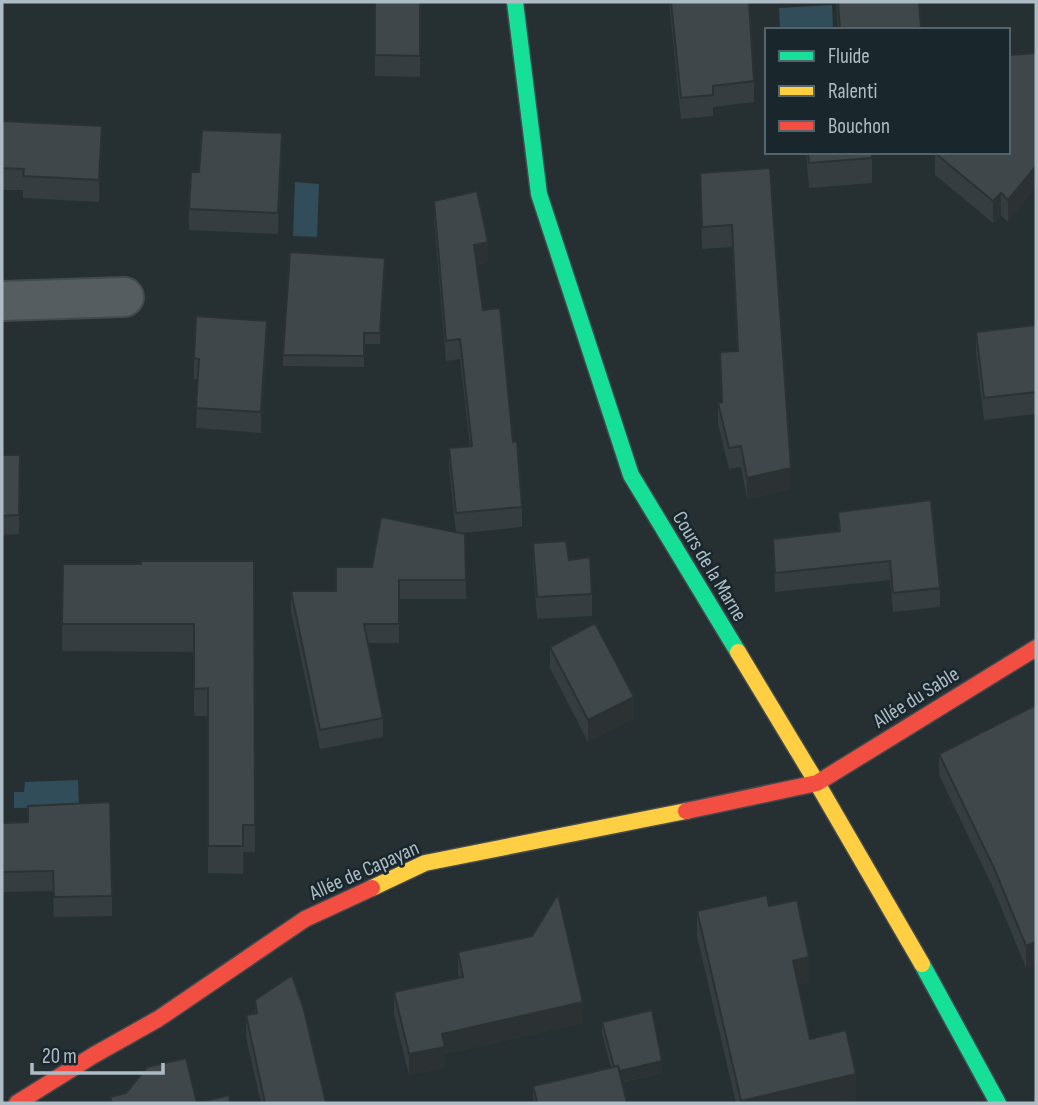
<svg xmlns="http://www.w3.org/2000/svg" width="1038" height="1105" font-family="'Sofia Sans Condensed',sans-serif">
<rect width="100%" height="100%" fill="#262f32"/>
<g fill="#314d5a">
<polygon points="832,5 833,30 780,30 779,8"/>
<polygon points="295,182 319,184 317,237 293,236"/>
<polygon points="78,780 79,807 14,808 14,792 24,792 25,782"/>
</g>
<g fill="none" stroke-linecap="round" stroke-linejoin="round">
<g stroke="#444a4d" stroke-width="42">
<polyline id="street" points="2,301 124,297"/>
</g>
<g stroke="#444a4d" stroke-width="19">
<g id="fast">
<polyline points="515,2 539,194 631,475 738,652"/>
<polyline points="922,964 998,1103"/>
</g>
</g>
<g stroke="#444a4d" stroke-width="19">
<g id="slow">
<polyline points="738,652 817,783 922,964"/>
<polyline points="372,888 425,863 686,811"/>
</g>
</g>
<g stroke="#444a4d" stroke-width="19">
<g id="jam">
<polyline points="686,811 817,783 1036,648"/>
<polyline points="17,1103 94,1055 158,1019 305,919 372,888"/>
</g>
</g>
<use href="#street" stroke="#565d61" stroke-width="38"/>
<use href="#fast" stroke="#16e098" stroke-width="16"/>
<use href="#slow" stroke="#ffcf43" stroke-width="16"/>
<use href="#jam" stroke="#f24e42" stroke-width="16"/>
</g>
<g fill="#363d40">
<polygon points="375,2 421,2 420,77 375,76"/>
<polygon points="669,2 749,2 754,81 754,102 713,107 713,116 681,119"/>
<polygon points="836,2 919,2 921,30 838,30"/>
<polygon points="2,121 102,148 99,202 23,198 23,190 2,190"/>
<polygon points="806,152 882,152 882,153 872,153 872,183 809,188"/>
<polygon points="1008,152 1008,222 1001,215 993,223 935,175 935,153"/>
<polygon points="282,154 278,234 189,230 189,209 199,172"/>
<polygon points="770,168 791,489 747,499 741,467 729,469 718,424 718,403 721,402 720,352 737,351 732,247 702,249 700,173"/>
<polygon points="434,201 488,262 476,265 483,310 513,442 522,507 522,527 462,533 465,534 466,599 399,599 399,643 368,643 383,718 383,737 320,749 291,611 291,591 336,591 372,567 456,532 449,469 449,448 470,446 460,359 446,361 434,221"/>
<polygon points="385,270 380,344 364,344 364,367 283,366 283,355"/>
<polygon points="1036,325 1036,414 984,420 976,353 976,332"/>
<polygon points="267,342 261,433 196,428 198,380 194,379 194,358"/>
<polygon points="2,455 20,455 19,534 2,535"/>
<polygon points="838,512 940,588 940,607 893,612 890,580 775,592 773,539 838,532"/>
<polygon points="533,543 569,560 592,594 592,616 537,619 533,564"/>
<polygon points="254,561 255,852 243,852 243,874 208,873 208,716 194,716 194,652 62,651 63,564 141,564"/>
<polygon points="550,647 634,718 588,742 550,668"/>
<polygon points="1036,698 1036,963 1026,968 994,890 939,775 939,754 1035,706 1035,699"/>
<polygon points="2,823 112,896 112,916 54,917 53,891 2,892"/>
<polygon points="769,906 809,982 798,985 810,1039 856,1099 840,1103 736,1103 697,936 697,911"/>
<polygon points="458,952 583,1023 445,1054 445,1068 409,1075 394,1014 394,992 459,978 458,973"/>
<polygon points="255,1000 326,1103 261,1103 246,1037 246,1015 255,1014"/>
<polygon points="602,1022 662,1073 533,1103 533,1086 611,1068 602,1033"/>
</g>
<g fill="#2c3234">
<polygon points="102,126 102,148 99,202 99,180"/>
<polygon points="282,133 282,154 278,234 278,213"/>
<polygon points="1036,166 1036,188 1008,222 1008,200"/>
<polygon points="1001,193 1001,215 993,223 993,201"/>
<polygon points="488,242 488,262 474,265 474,245"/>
<polygon points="385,258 385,270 380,344 380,333"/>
<polygon points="267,321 267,342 261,433 261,412"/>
<polygon points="791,468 791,489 747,499 747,478"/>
<polygon points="634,697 634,718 588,742 588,720"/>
<polygon points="1036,942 1036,963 1026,968 1026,946"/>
<polygon points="809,957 809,982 793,986 793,961"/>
<polygon points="583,1002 583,1023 445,1054 445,1068 409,1075 409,1054 442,1034"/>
<polygon points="662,1061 662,1073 615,1083 615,1072"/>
<polygon points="856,1074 856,1099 840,1103 741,1103 741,1101"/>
</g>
<g fill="#3f474a" stroke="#2c3234" stroke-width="2">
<polygon points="375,2 420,2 420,56 375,55"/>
<polygon points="671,2 749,2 754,81 713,86 713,95 681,98"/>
<polygon points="838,2 919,2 921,28 904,30 840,30"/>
<polygon points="1036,53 1036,166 1008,200 1001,193 993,201 935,153 1008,152 1008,55"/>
<polygon points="2,121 102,126 99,180 23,176 24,169 2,168"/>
<polygon points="202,130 282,133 278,213 189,209 191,172 199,172"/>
<polygon points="808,152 871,152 872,158 809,163"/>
<polygon points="770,168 791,468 747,478 741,446 729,448 718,403 722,402 720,352 738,351 732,225 702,227 700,173"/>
<polygon points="477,191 488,242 474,245 483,310 500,308 513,442 517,441 522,507 456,513 449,448 472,446 460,339 446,341 434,201"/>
<polygon points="290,252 385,258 380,333 364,333 364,356 283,355"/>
<polygon points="196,316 267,321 261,412 196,408 199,359 194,358"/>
<polygon points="1036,325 1036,392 984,398 976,332"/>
<polygon points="2,455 20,455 19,515 2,516"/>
<polygon points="931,500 940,588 893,593 890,561 775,573 773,539 840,531 838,512"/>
<polygon points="381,517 465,534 466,580 399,580 399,624 364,624 383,718 320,730 291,591 336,591 336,567 372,567"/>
<polygon points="566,541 569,560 590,557 592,594 537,597 533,543"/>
<polygon points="141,561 254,561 255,825 243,825 243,846 208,846 208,688 194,689 194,624 62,624 63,564 141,564"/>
<polygon points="595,623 634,697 588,720 550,647"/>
<polygon points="1036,705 1036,942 1026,946 994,868 939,754"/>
<polygon points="110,802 112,896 54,897 53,871 2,872 2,823 28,822 28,806"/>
<polygon points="558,894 583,1002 442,1034 445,1047 409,1054 394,992 463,977 458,952 532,936"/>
<polygon points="767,895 769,906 797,900 809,957 793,961 810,1039 846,1030 856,1074 741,1101 697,911"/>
<polygon points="292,975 304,1010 326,1103 265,1103 246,1015 257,1013 255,1000"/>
<polygon points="652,1010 662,1061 620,1071 618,1066 614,1067 602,1022"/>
<polygon points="186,1058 197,1103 229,1095 230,1103 112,1103 110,1097 126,1093 147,1067"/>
<polygon points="618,1066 627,1103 531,1103 537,1102 533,1086"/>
</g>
<g text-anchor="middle" stroke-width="5" stroke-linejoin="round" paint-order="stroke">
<g font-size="21" fill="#aebdc5" stroke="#19272d">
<text transform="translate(710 566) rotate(59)" y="7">Cours de la Marne</text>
<text transform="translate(916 697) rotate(-32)" y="7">Allée du Sable</text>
<text transform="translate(364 870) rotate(-24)" y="7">Allée de Capayan</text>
</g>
</g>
<rect width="1038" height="1105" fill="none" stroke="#aebdc5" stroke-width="7"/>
<rect x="765" y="28" width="245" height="126" fill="#19272d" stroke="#55636a" stroke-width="2"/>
<rect x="779" y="51" width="35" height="10" fill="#16e098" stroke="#55636a" stroke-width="2"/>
<text x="828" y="63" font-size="21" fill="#aebdc5">Fluide</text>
<rect x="779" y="86" width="35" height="10" fill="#ffcf43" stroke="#55636a" stroke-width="2"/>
<text x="828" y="98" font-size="21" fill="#aebdc5">Ralenti</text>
<rect x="779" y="121" width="35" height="10" fill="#f24e42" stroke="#55636a" stroke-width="2"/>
<text x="828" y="133" font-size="21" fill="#aebdc5">Bouchon</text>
<path d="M32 1063v10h131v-10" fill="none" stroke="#aebdc5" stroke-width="3.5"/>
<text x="42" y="1063" font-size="21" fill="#aebdc5" stroke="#19272d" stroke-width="5" paint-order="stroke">20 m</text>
</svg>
